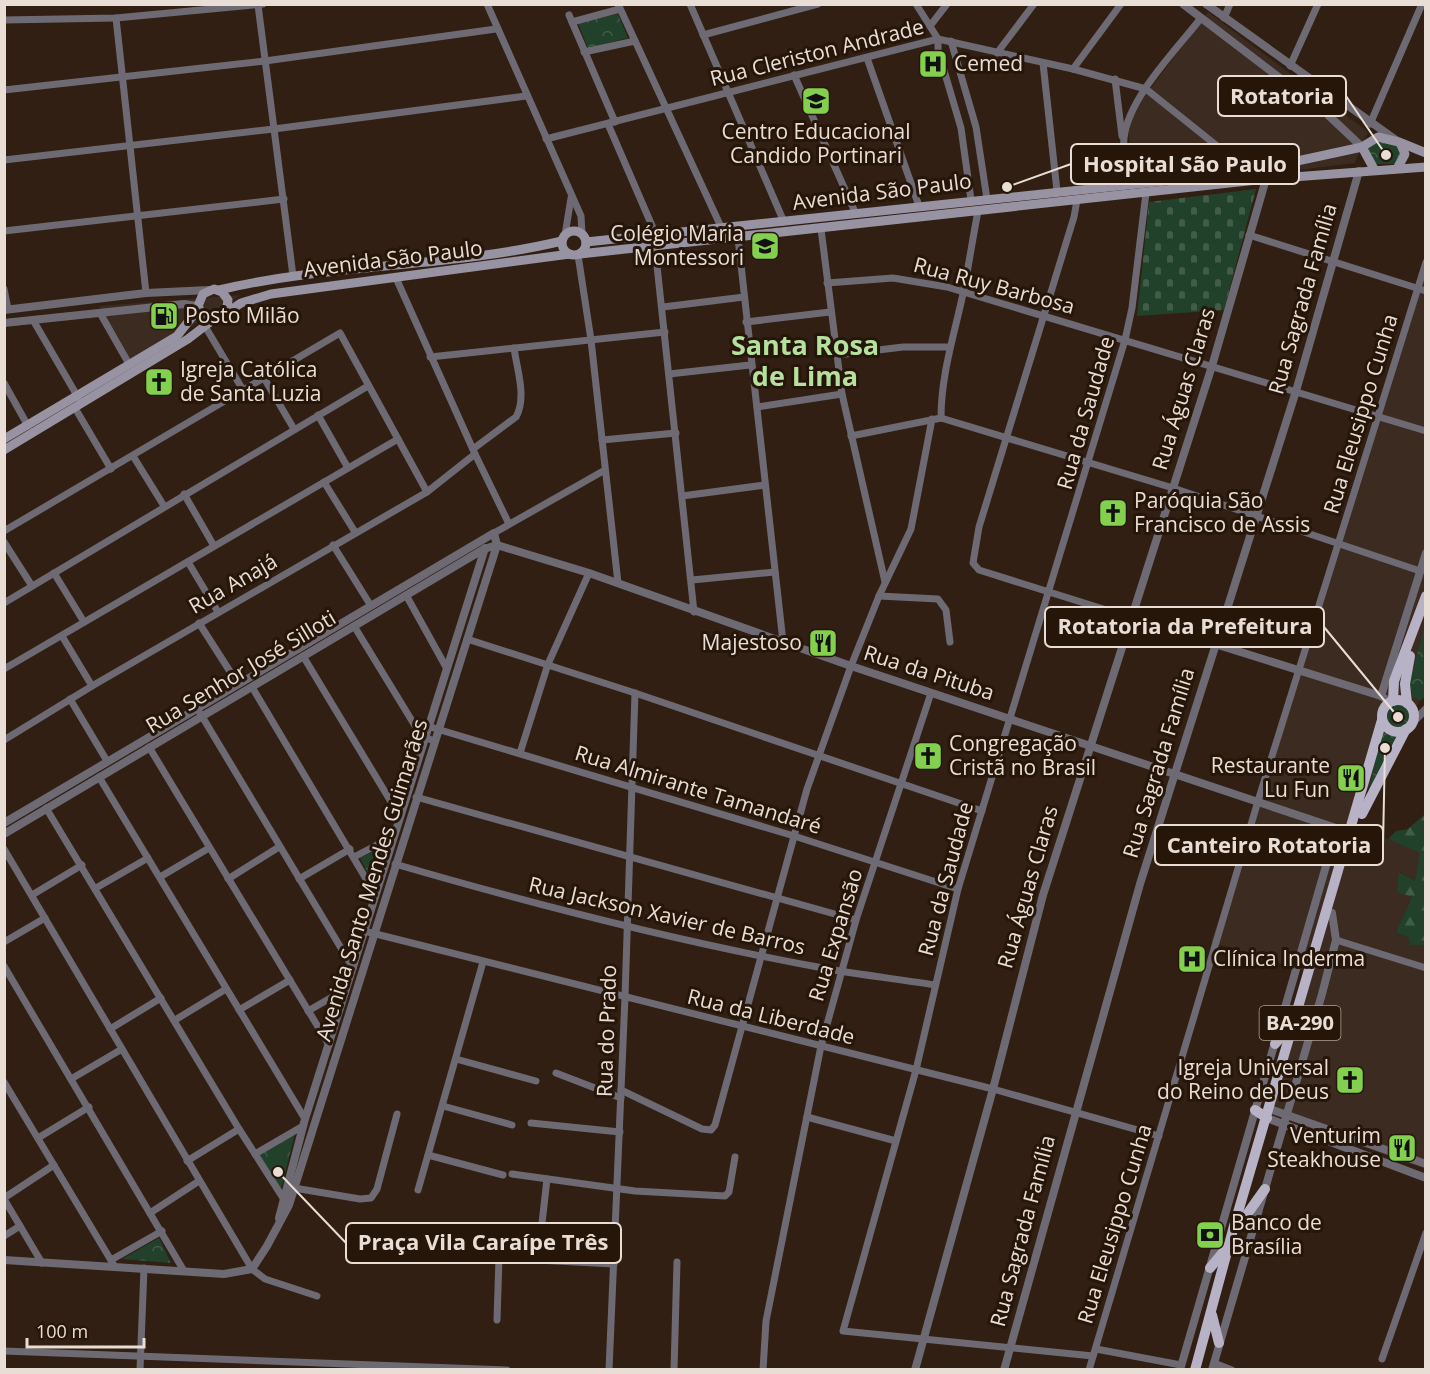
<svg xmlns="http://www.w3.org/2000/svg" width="1430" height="1374" font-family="'Open Sans',sans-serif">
<defs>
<pattern id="forest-firs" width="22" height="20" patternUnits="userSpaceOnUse" patternTransform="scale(1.5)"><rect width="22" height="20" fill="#21412a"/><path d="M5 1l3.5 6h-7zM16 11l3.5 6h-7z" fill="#415c48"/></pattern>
<pattern id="cemetery-stones" width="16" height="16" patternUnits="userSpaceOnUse" patternTransform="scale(1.5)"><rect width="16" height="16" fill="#21412a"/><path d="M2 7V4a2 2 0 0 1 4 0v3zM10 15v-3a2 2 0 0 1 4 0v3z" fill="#415c48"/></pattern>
<pattern id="park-crowns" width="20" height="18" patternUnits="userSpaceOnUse" patternTransform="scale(1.5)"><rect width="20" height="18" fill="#21412a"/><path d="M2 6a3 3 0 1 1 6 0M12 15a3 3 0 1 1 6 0" fill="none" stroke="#415c48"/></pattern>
</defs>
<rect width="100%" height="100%" fill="#301f12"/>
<g fill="#3b2b21">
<polygon points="1208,12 1368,132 1355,163 1138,190 1127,127 1144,97"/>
<polygon points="1425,259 1426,625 1409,684 1412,696 1420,701 1346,825 1388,839 1421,853 1415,881 1400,872 1412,897 1396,932 1409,938 1411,945 1425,946 1425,1169 1270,1114 1306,971 1211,942 1262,799"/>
<polygon points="241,295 131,364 99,306"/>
</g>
<polygon fill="url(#forest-firs)" points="1425,814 1425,946 1410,945 1409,938 1396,932 1412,897 1397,892 1399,872 1415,881 1420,853 1388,839 1396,831 1408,829"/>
<polygon fill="url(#cemetery-stones)" points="1256,189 1224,310 1137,316 1149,202"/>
<g fill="url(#park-crowns)">
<polygon points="618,14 628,38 588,48 578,23"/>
<polygon points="1377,141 1397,144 1402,150 1397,164 1376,164 1366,147"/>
<polygon points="1425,625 1425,697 1420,701 1412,696 1409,684"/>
<circle cx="1398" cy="716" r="14"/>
<polygon points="1383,727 1389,733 1401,734 1368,795"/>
<polygon points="386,845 374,885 360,858"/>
<polygon points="295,1134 281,1189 259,1155"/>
<polygon points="159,1238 171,1263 122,1259"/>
</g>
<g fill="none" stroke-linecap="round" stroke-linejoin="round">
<g stroke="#6d6a74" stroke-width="7">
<polyline points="487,4 581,216 582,234"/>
<polyline points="618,4 722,229"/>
<polyline points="690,4 784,222"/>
<polyline points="916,4 938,39"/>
<polyline points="258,5 293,276"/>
<polyline points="569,15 615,122"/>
<polyline points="116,18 146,293"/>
<polyline points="1224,18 1230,4"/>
<polyline points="4,20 116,18 263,4"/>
<polyline points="572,22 620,9"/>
<polyline points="930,26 947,4"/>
<polyline points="703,35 818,4"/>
<polyline points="938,39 938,50 961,128 971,200"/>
<polyline points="951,41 976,127 987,199"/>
<polyline points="584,52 635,41"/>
<polyline points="997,53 1034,4"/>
<polyline points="867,58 919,206"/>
<polyline points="1043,63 1057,191"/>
<polyline points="1290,66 1318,4"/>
<polyline points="1073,69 1121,4"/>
<polyline points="794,75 855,212"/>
<polyline points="1115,79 1122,136"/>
<polyline points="4,90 265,61 496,29"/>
<polyline points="608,124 656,235"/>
<polyline points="1370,124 1422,4"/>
<polyline points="546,139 938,39 1073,69 1146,89 1237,162 1242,173"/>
<polyline points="4,160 274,129 526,96"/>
<path d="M1129,184C1127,169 1122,152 1124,138C1128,98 1177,49 1201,18"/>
<polyline points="1077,200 1074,217 979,527 973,563 979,570 1132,618"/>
<polyline points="821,229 842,394 885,582"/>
<polyline points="4,231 284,199"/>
<polyline points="565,235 571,198"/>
<polyline points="1249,235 1426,291"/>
<polyline points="738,238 783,642"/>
<polyline points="655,247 694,612"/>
<polyline points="578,255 591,340 618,583"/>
<polyline points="396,278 475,454 509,524"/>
<polyline points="827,283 893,278 947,287 1426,431"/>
<polyline points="4,289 8,309"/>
<polyline points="663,307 744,297"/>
<polyline points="100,313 129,364"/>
<polyline points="33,320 79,399"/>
<polyline points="746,322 830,312"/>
<polyline points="206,328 243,390"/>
<polyline points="837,355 903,347 948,347"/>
<polyline points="430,357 665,332"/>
<polyline points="669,374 750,365"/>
<polyline points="264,378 294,429"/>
<polyline points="4,383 28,426"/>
<polyline points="757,407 842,394"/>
<polyline points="75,408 111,469"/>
<polyline points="318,415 348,468"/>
<path d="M941,418C941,373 955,333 964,289C969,263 973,237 978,211"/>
<polyline points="851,436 941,418 1173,488 1420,571"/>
<polyline points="602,440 676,433"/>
<path d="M473,449L516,417C527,397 517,370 514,348"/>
<polyline points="133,456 164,506"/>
<polyline points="324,482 355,532"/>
<polyline points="184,494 214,546"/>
<polyline points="682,496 765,485"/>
<polyline points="4,531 340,333 427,492"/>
<polyline points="494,533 605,470"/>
<polyline points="4,542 32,586"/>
<polyline points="333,545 371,606"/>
<polyline points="188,562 218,612"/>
<polyline points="54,573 84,622"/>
<polyline points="692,580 775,572"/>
<polyline points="406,595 446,667"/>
<polyline points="879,596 938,599 946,610 950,642"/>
<polyline points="4,603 368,386"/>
<polyline points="199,623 238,684"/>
<polyline points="354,626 417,729 424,737 434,741"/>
<polyline points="62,636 92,686"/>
<polyline points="467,639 635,693 982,811"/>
<polyline points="303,656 399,815"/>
<polyline points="4,669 398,439"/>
<polyline points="252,687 375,894"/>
<polyline points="70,699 107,761"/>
<polyline points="200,713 353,968"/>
<polyline points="427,726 794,836 958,889"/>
<polyline points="4,740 92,686 427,492 475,454"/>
<polyline points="149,747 329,1045"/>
<polyline points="520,753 548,664 589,573"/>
<polyline points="99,777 305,1119"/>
<polyline points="416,797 856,920"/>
<polyline points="46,808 239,1129 285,1201"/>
<polyline points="4,849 252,1269 265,1279 317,1296"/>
<polyline points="354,857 392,837"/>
<path d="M395,864C536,905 679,942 823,968C860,975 898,979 935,985"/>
<polyline points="160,877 209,848"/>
<polyline points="228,879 279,847"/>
<polyline points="299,879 350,849"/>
<polyline points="96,888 148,858"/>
<polyline points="32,895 82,865"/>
<polyline points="364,931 993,1089 1159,1136"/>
<polyline points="1336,940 1426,968"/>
<polyline points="4,942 45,918"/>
<polyline points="4,966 184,1271"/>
<polyline points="239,1010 290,980"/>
<polyline points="308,1011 346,989"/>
<polyline points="175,1020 226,989"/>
<polyline points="110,1029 161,998"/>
<polyline points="456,1059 536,1081"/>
<polyline points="556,1073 621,1098"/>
<polyline points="71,1079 122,1049"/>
<polyline points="4,1082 115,1267"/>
<polyline points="621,1090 702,1129 711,1130 715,1125 807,789 851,666 879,596 911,529 932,419"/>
<polyline points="443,1106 512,1125"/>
<polyline points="807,1117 896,1141"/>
<polyline points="531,1123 620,1132"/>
<polyline points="38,1138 89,1107"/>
<polyline points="255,1154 303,1126"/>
<polyline points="428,1155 503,1175"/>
<polyline points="187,1161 239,1129"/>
<polyline points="512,1174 635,1191 725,1196 729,1192 735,1157"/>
<polyline points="294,1188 360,1199 371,1198 377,1189 397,1114"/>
<polyline points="418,1190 483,962"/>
<polyline points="4,1198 54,1165"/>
<polyline points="4,1199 42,1263"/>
<polyline points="150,1213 199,1181"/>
<polyline points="542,1223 547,1179"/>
<polyline points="4,1236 20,1226"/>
<polyline points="111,1260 162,1231"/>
<polyline points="497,1320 499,1258 614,1264"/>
<polyline points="1096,1349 1181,1365"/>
<polyline points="4,1351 507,1370"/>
<polyline points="1093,1356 843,1331 916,1070 958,889 1125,340 1132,308 1146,193"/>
<polyline points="1382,1359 1426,1233"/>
<polyline points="1214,1363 1232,1370"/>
<polyline points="140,1370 144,1268"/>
<polyline points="609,1370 625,997 635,693"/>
<polyline points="674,1370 677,1262"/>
<polyline points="763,1370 766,1321 821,1046 856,920 931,693"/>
<polyline points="1089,1370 1258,801 1426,262"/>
</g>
<g stroke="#6d6a74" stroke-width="8">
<polyline points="1183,4 1327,114 1362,147"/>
<polyline points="1206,4 1396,140"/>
<polyline points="4,310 146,293 209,290"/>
<polyline points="4,323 184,304 198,306"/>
<polyline points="1132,618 1381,696 1390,702"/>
<polyline points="1381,696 1426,553"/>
<polyline points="1413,722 1426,709"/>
<polyline points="4,823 494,533 497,545 289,1205 267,1246 252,1269 224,1274 4,1260"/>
<polyline points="4,834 484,549 497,545 589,573 851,666 1351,833"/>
<polyline points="1270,1109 1426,1164"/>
<polyline points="1267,1118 1426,1178"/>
<polyline points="279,1218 305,1119 485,548"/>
<polyline points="915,1370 993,1089 1043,895 1212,366 1266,179"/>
<polyline points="1004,1370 1140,884 1296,391 1359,171"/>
<polyline points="1180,1370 1337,828"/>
<polyline points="1212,1370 1322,994 1336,940 1332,913"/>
</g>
<g stroke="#9793a2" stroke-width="9">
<polyline points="1362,147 1374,169"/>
<polyline points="1398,167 1405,154 1400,143"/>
<circle cx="574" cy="243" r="12"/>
<polyline points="586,242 1242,173 1362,147 1378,137 1399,142 1426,153"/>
<polyline points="580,254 1266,179 1426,167"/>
<path d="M219,290C332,263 449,268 562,241"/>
<polyline points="226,313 228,300 222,292 214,289 203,294 198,306 201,313 208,318 219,318 241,303 271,294 570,254"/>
<polyline points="4,439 177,336 199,308"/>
<polyline points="4,450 188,339 214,319"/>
</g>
<g stroke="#b7b2c6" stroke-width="10">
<circle cx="1398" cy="716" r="16"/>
<polyline points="1393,701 1394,681 1426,596"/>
<polyline points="1407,703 1405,684 1410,656"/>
<polyline points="1362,814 1406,729"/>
<polyline points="1275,1044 1294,1022"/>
<polyline points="1255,1110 1267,1118"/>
<polyline points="1238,1227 1265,1189"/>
<polyline points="1210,1268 1230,1244"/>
<polyline points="1212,1315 1219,1343"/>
<polyline points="1195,1370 1234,1226 1382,720"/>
</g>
</g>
<defs>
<g id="hospital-square" transform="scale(1.5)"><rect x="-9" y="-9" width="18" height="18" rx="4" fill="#83d04e" stroke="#261609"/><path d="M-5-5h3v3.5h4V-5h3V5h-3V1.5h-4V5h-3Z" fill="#111"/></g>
<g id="school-square" transform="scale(1.5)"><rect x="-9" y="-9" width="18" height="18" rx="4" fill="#83d04e" stroke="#261609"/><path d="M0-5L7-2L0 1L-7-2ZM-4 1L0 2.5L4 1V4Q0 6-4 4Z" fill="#111"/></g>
<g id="fuel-square" transform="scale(1.5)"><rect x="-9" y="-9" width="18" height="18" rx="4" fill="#83d04e" stroke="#261609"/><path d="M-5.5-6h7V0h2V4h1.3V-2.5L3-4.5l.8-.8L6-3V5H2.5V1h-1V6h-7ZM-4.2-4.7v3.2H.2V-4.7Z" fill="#111"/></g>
<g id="church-square" transform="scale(1.5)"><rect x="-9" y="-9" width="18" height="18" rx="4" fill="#83d04e" stroke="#261609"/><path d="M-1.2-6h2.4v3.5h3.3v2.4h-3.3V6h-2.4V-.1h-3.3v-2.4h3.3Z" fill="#111"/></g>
<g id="restaurant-square" transform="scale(1.5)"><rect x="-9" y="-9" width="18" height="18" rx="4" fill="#83d04e" stroke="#261609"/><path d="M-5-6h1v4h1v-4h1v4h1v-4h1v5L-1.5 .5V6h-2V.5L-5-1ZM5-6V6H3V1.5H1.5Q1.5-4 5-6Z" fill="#111"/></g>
<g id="bank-square" transform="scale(1.5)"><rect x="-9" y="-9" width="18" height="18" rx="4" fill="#83d04e" stroke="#261609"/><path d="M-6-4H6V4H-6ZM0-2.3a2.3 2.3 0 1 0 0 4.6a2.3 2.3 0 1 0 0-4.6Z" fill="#111"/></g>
</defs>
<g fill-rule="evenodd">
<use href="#hospital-square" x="933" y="64"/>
<use href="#school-square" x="816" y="101"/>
<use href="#school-square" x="765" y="246"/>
<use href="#fuel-square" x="164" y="316"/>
<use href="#church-square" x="159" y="382"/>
<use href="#church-square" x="1113" y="513"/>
<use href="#restaurant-square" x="823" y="643"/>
<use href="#church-square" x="928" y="756"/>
<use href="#restaurant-square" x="1351" y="778"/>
<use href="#hospital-square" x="1192" y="959"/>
<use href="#church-square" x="1350" y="1080"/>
<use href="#restaurant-square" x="1402" y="1148"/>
<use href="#bank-square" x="1210" y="1235"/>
</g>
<g text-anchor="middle" stroke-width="6" stroke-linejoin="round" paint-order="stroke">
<rect fill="#261609" stroke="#aea298" stroke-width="1.5" x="1259.5" y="1006" width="81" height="34" rx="4.5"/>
<g font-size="20" font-weight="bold" fill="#e9ded6">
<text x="1300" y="1030">BA-290</text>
</g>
<g font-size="21" fill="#e9ded6" stroke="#261609">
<text transform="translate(817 53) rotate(-14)" y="7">Rua Cleriston Andrade</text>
<text transform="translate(882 192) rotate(-7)" y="7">Avenida São Paulo</text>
<text transform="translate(393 259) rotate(-7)" y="7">Avenida São Paulo</text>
<text transform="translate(994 286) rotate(15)" y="7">Rua Ruy Barbosa</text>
<text transform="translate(1303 299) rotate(-74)" y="7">Rua Sagrada Família</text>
<text transform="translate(1184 389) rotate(-73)" y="7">Rua Águas Claras</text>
<text transform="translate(1086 413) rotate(-74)" y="7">Rua da Saudade</text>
<text transform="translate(1361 414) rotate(-73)" y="7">Rua Eleusippo Cunha</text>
<text transform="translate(233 584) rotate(-30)" y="7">Rua Anajá</text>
<text transform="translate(241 672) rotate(-31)" y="7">Rua Senhor José Silloti</text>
<text transform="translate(929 673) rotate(18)" y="7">Rua da Pituba</text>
<text transform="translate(1159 763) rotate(-73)" y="7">Rua Sagrada Família</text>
<text transform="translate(698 790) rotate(17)" y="7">Rua Almirante Tamandaré</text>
<text transform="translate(946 879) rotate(-75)" y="7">Rua da Saudade</text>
<text transform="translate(372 880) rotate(-73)" y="7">Avenida Santo Mendes Guimarães</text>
<text transform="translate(1028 887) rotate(-74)" y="7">Rua Águas Claras</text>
<text transform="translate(667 916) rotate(13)" y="7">Rua Jackson Xavier de Barros</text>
<text transform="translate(836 935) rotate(-73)" y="7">Rua Expansão</text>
<text transform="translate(771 1017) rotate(14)" y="7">Rua da Liberdade</text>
<text transform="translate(607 1031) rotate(-88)" y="7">Rua do Prado</text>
<text transform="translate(1115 1224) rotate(-73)" y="7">Rua Eleusippo Cunha</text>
<text transform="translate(1023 1231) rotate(-75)" y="7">Rua Sagrada Família</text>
</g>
<g font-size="21" fill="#e9ded6" stroke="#261609" text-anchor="start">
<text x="954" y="71">Cemed</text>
<text x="816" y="139" text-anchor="middle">Centro Educacional<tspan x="816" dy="24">Candido Portinari</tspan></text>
<text x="744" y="241" text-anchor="end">Colégio Maria<tspan x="744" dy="24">Montessori</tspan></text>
<text x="185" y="323">Posto Milão</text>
<text x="180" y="377">Igreja Católica<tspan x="180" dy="24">de Santa Luzia</tspan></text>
<text x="1134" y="508">Paróquia São<tspan x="1134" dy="24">Francisco de Assis</tspan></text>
<text x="802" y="650" text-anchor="end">Majestoso</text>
<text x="949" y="751">Congregação<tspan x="949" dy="24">Cristã no Brasil</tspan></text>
<text x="1330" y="773" text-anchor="end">Restaurante<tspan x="1330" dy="24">Lu Fun</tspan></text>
<text x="1213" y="966">Clínica Inderma</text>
<text x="1329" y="1075" text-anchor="end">Igreja Universal<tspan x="1329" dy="24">do Reino de Deus</tspan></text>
<text x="1381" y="1143" text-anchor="end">Venturim<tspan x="1381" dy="24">Steakhouse</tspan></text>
<text x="1231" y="1230">Banco de<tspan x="1231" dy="24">Brasília</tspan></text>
</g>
<g font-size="27" font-weight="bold" fill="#b5e09d" stroke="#261609">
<text x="805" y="355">Santa Rosa<tspan x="805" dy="31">de Lima</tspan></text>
</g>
</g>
<path fill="none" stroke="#e9ded6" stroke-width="2" d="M1386 155L1346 96M1007 187L1071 164M1398 717L1324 627M1385 748L1383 845M278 1172L346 1243"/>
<g fill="#e9ded6" stroke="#261609" stroke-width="2">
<circle cx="1386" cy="155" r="6"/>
<circle cx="1007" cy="187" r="6"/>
<circle cx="1398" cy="717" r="6"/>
<circle cx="1385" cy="748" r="6"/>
<circle cx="278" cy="1172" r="6"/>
</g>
<g fill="#261609" stroke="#e9ded6" stroke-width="2">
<rect x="1218" y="76" width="128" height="40" rx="6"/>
<rect x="1071" y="144" width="228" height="40" rx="6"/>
<rect x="1045" y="607" width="279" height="40" rx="6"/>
<rect x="1155" y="825" width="228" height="40" rx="6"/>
<rect x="346" y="1223" width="275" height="40" rx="6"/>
</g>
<g font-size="22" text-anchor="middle" font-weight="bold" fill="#e9ded6">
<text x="1282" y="104">Rotatoria</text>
<text x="1185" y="172">Hospital São Paulo</text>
<text x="1185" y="634">Rotatoria da Prefeitura</text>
<text x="1269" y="853">Canteiro Rotatoria</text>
<text x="483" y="1250">Praça Vila Caraípe Três</text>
</g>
<rect width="1430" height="1374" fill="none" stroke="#e9ded6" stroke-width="12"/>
<path d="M27 1338v9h117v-9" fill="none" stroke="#e9ded6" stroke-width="3"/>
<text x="36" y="1338" font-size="18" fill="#e9ded6" stroke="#261609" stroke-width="4.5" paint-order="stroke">100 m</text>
</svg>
